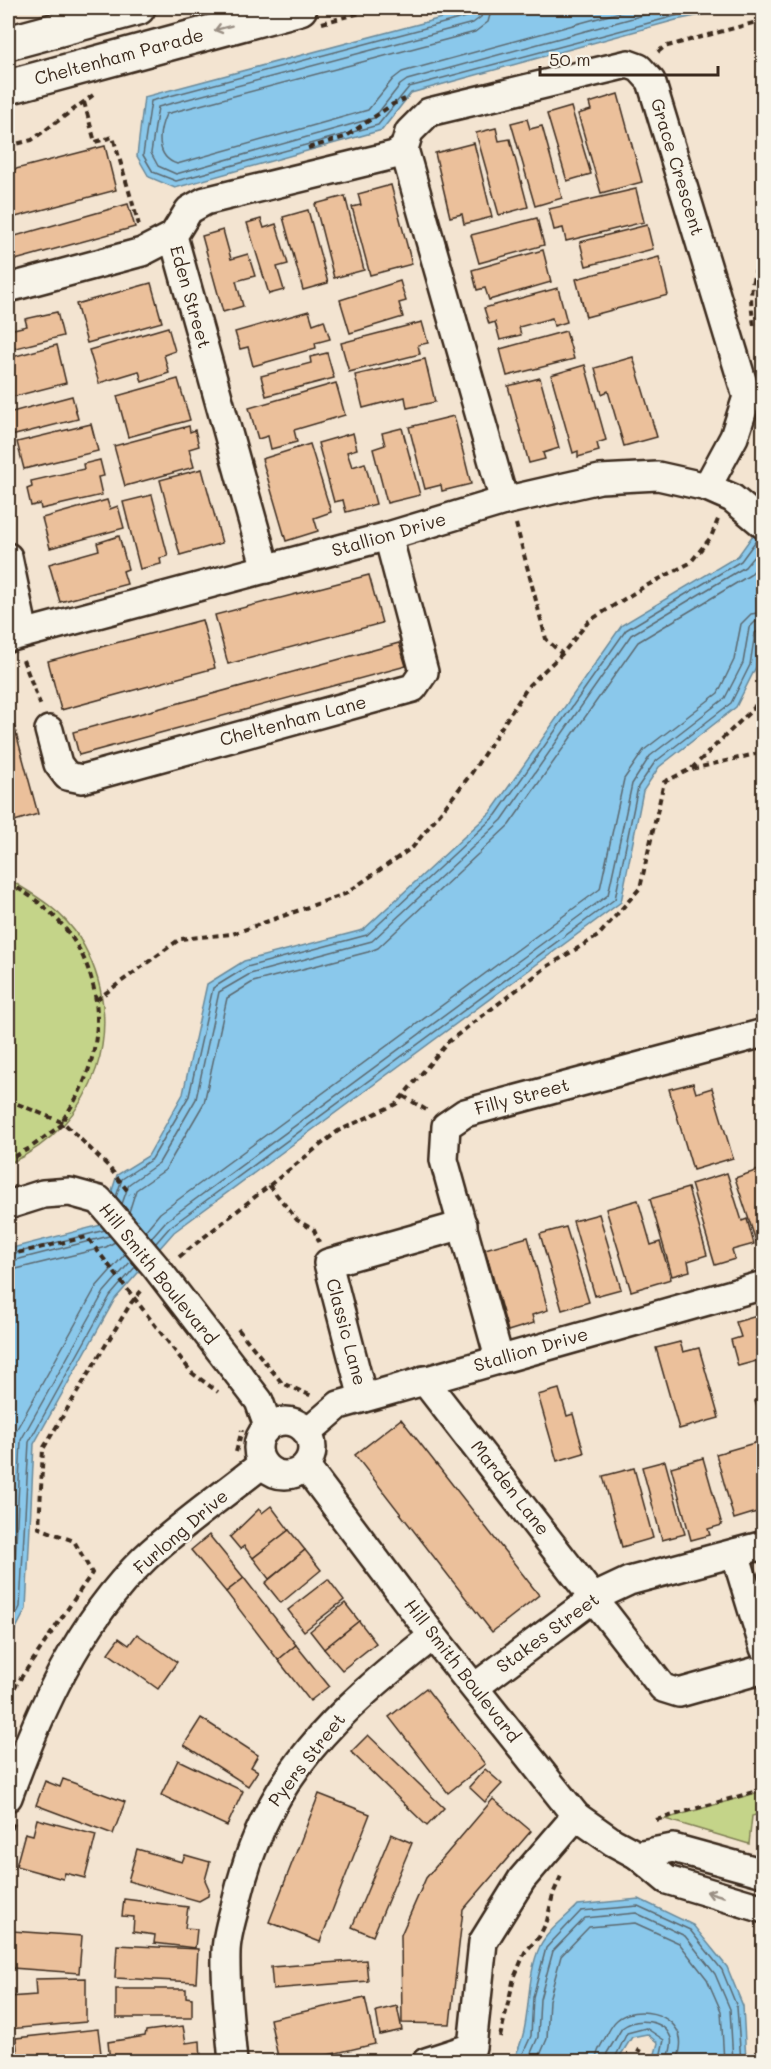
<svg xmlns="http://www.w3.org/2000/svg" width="771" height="2069" font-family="Mali,sans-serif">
<rect width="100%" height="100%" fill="#f3e4d1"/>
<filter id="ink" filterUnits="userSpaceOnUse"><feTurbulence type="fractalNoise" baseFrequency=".0167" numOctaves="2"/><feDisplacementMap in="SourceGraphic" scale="12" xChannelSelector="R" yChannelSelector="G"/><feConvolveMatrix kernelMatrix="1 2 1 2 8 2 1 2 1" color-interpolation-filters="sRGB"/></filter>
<g filter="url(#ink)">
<g fill="#c4d489" stroke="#807f54" stroke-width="1.5">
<path d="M8,879C35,895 63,911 80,939C131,1024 97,1124 8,1164Z"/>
<polygon points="763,1791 763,1813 752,1816 749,1844 665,1819"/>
</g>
<g fill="#8ac8eb" stroke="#6a8999" stroke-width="1.5">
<polygon points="479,8 735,8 676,20 411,93 382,130 175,188 149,177 137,156 144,97"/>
<polygon points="763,521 763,622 756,667 736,707 659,767 643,791 621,902 174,1232 115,1299 34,1444 26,1609 8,1644 8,1249 101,1225 117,1175 148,1156 183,1094 207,984 244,961 363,930 491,812 622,625 738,556"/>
<path d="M639,1899L693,1925L727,1967L743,2006L746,2061H653L658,2043L647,2034L632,2037L617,2061H512C534,2027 523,1983 540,1946C547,1931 567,1917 578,1905Z"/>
</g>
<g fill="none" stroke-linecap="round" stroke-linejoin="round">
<g stroke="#5b6970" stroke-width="1.5">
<polyline points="475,8 470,16 151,101 143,155 153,172 176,181 378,125 409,87 705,8"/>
<polyline points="483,8 481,17 473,23 158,107 151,153 158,166 176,174 374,118 400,85 407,80 669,8"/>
<path d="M492,8L488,22L475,32L166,114C158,132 155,157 177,164L368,110L393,79L402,72L635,8"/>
<polyline points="116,1197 122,1179 152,1159 189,1096 213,988 247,967 367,935 496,815 626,630 741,561 758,538"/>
<polyline points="122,1204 129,1184 159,1163 196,1099 219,992 250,974 372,941 502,820 631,635 745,567 764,544"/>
<polyline points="129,1212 136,1190 165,1170 204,1103 227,998 253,982 368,952 378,948 509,825 638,642 750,575 764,559"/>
<polyline points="145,1231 160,1213 600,889 624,779 644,750 718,693 734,660 741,624 751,614 764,612"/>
<polyline points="151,1238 166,1221 608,895 632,784 650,756 725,698 743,663 749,628 755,622 764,621"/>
<polyline points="156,1243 170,1227 615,899 638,787 655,762 731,703 750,665 755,633 764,628"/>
<polyline points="8,1255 105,1230"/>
<polyline points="8,1262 109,1236"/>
<polyline points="8,1271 106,1247 115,1242"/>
<polyline points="8,1515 14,1434 96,1287 125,1254"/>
<polyline points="8,1616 13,1605 21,1440 104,1292 131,1261"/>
<polyline points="8,1632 20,1607 29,1442 110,1296 136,1266"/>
<polyline points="519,2062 531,2036 533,1997 546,1948 581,1911 638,1906 690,1930 722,1970 737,2007 741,2062"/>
<polyline points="527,2062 538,2037 540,1999 553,1951 585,1918 636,1913 685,1936 715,1974 730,2009 733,2062"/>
<polyline points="537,2062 547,2039 549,2000 561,1956 589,1927 635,1923 679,1943 707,1979 721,2011 724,2062"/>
<path d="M596,2062C596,2053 600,2047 604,2040C608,2033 611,2025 617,2020C636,2004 675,2013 680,2038C682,2046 679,2054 677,2062"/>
<path d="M605,2062L607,2053L622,2028C636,2017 664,2019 671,2038C673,2045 669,2055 667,2062"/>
<polyline points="613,2062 627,2033 646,2028 664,2040 659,2062"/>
</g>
</g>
<g fill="#ebc09b" stroke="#3b2a1e" stroke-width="1.5">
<polygon points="618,94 642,182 601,193 578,114 591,110 589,103"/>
<polygon points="571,107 591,174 567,181 547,114"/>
<polygon points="527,119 530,129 542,126 562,198 535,206 511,123"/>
<polygon points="496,128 499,141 510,139 528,207 499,215 476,133"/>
<polygon points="474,143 492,217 464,224 462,214 450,217 435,153"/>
<polygon points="105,146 116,190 8,219 8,171"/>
<polygon points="391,185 412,264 370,275 352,207 361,205 358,194"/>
<polygon points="636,189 644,222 566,241 563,228 554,230 549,209"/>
<polygon points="345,196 364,270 334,278 315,204"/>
<polygon points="128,204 135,227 8,262 8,238"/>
<polygon points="308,210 328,283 303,290 283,217"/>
<polygon points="537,218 544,245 479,263 471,235"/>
<polygon points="261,219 264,228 276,224 288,264 277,267 284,290 269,294 247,223"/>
<polygon points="647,225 653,249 586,266 580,242"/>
<polygon points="223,230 231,259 248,254 255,276 236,281 243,306 223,312 202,236"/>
<polygon points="543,250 551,282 489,300 485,288 477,290 472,270"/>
<polygon points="659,257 668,295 586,317 576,279"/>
<polygon points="400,281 406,301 399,303 403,317 350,333 340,300"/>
<polygon points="151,283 162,322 87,343 76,304"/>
<polygon points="558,288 567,322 554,326 552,318 519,327 521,335 500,340 495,322 489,324 484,308"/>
<polygon points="309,311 313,324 324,320 330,339 315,343 316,348 253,366 248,347 240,349 235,332"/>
<polygon points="57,312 63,336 8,350 8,323 9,330 27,326 25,319"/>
<polygon points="422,322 428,343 418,345 420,354 349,372 341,343"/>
<polygon points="168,327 175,351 164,355 169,373 142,382 139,371 99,383 89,350"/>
<polygon points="566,331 574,359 507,376 500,349"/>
<polygon points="57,345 66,383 8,398 8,358"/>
<polygon points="327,353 334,378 266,396 261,376 311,363 310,357"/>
<polygon points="633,357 657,437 624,446 608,391 602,394 595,368"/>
<polygon points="425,359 435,402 407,408 405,397 363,408 355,375"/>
<polygon points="585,365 606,440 597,443 599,451 578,457 578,451 573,453 551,375"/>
<polygon points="540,378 559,448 543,453 545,459 529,463 508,386"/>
<polygon points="178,379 190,420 128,437 117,396"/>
<polygon points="336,383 345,415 294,430 297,442 271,449 268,436 258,439 249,408"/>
<polygon points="72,396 78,419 11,436 8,413"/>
<polygon points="454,416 471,484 442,491 441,485 425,489 409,427"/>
<polygon points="91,424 98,451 24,469 17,442"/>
<polygon points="189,426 190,432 195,430 199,446 189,449 194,467 125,486 114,446"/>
<polygon points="402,428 420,495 387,503 373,449 385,445 382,433"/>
<polygon points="353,433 357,449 347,452 352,467 365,463 376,504 346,512 343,500 334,502 318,443"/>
<polygon points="310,444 331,512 314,518 318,531 286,541 262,459"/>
<polygon points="100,460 104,476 98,477 102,495 41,509 40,504 31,506 27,489 32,487 31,481 84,469 83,464"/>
<polygon points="202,469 222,543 180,555 160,480"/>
<polygon points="152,495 168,556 160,558 161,564 140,569 123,502"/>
<polygon points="107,500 110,509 118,506 124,528 50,548 42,518"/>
<polygon points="119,536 128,569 123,571 127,584 60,602 49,564 99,550 97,543"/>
<polygon points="369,575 382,623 228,664 215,615"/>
<polygon points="202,620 215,668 61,710 48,661"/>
<polygon points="399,643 406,666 79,755 73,732"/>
<polygon points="13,722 38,814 8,823 8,724"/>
<polygon points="693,1083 696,1093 712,1088 733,1158 693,1170 669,1089"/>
<polygon points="764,1168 764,1252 760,1253 735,1178"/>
<polygon points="727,1173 742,1221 747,1219 754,1244 732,1250 735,1259 715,1265 691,1184"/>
<polygon points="688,1188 707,1255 688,1261 690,1271 672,1276 650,1199"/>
<polygon points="638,1200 651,1245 660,1242 671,1279 631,1291 606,1209"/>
<polygon points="599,1214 621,1289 595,1296 573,1221"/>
<polygon points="566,1227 589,1302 562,1310 540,1234"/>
<polygon points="528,1237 548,1310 532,1315 534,1323 508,1331 485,1249"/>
<polygon points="764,1314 764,1359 738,1366 731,1340 741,1337 736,1322"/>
<polygon points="680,1342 683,1352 699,1348 719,1418 679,1429 656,1348"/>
<polygon points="559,1389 567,1416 573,1414 584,1453 557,1461 538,1395"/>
<polygon points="764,1399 764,1430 755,1401"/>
<polygon points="401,1419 539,1595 492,1632 355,1455"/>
<polygon points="758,1442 764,1460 764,1505 758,1507 760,1511 734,1519 716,1454"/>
<polygon points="703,1458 722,1525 708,1529 710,1535 691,1540 671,1467"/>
<polygon points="665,1461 685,1534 662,1540 642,1467"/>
<polygon points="634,1468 653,1538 622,1547 603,1476"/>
<polygon points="271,1506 289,1530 253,1558 244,1546 240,1549 230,1537 259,1509 262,1513"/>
<polygon points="289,1530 305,1550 269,1579 253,1558"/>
<polygon points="209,1535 244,1578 226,1592 191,1550"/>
<polygon points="305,1550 321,1570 281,1603 265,1583"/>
<polygon points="244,1578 296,1645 278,1660 226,1592"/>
<polygon points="328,1579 344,1600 304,1631 288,1610"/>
<polygon points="345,1603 359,1621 324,1649 310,1631"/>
<polygon points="359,1621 376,1643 342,1670 324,1649"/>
<polygon points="137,1634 177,1662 158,1689 108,1653 119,1638 129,1645"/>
<polygon points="296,1645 329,1686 310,1701 278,1660"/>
<polygon points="426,1688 485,1764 448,1793 389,1717"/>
<polygon points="201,1718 258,1755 251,1767 258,1771 248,1786 184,1745"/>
<polygon points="368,1735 444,1808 427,1826 351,1752"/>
<polygon points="178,1760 243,1791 227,1826 161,1795"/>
<polygon points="485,1769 502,1784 485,1802 469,1787"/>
<polygon points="63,1779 125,1802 113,1834 36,1805 45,1781 60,1787"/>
<polygon points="319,1794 370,1814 320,1942 269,1922"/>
<polygon points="493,1799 531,1831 463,1910 450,2024 402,2023 401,1935 426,1878"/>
<polygon points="37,1819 96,1835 85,1878 65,1873 63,1879 16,1866 25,1833 33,1835"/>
<polygon points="391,1834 412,1843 373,1936 352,1927"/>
<polygon points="137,1849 182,1862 185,1855 210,1862 205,1880 209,1889 208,1896 199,1901 128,1881"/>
<polygon points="124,1899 188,1907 185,1928 197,1929 195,1948 154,1943 155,1935 133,1932 134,1917 122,1916"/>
<polygon points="12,1931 82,1936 79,1973 12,1968 12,1963 8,1962 8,1940 12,1940"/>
<polygon points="117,1945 198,1949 196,1982 115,1978"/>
<polygon points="366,1960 368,1981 273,1989 271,1967"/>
<polygon points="86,1978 86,2022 9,2029 8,1997 36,1995 35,1979"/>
<polygon points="116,1989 186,1989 186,1997 192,1998 192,2018 116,2018"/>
<polygon points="365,1998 375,2044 298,2062 279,2062 270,2019"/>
<polygon points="397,2006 402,2030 380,2035 376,2011"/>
<polygon points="183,2026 186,2043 200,2041 201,2062 110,2062 108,2042 145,2036 146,2031"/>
<polygon points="98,2029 102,2062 18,2062 16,2038"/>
</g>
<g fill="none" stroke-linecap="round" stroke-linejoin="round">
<g stroke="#3b2a1e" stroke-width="32">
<g id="minor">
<polyline points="8,288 142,252 173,236"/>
<polyline points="504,501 404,149 409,132 429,112 628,64 639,68 651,81 747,397 734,437 707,487"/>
<polyline points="8,557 24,633"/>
<polyline points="266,569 173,236 189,210 205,201 394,155 404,149"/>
<polyline points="8,638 388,536 504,501 600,479 658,476 707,487 732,498 764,525"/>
<polyline points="49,730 58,764 67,776 82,779 413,688 424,672 388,536"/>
<polyline points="8,1205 43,1194 70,1192 99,1200 155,1266 259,1401 268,1426"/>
<polyline points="499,1358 444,1160 446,1126 465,1113 764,1033"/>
<polyline points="424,1380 663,1688 679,1693 764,1669"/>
<polyline points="363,1398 328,1263 463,1225"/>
<circle cx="285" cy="1448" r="27"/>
<polyline points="308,1432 339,1405 764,1285"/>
<polyline points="306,1467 433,1636 576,1816 613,1842 637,1855 667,1880 764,1909"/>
<polyline points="735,1553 764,1648"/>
<polyline points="475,1687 595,1597 629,1581 764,1545"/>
<path d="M8,1797C39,1712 78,1623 145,1558C181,1524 224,1495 262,1464"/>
<polyline points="637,1855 673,1848 764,1873"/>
<path d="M233,2062C230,2026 225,1989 226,1953C226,1935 233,1916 237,1899C266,1776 337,1711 433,1636"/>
<polyline points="426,2062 472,2047 483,1942 522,1879 576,1816"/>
</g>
</g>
<g stroke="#3b2a1e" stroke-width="38">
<g id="major">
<polyline points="8,43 138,8"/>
<polyline points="8,87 300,8"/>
</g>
</g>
<g stroke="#3b2a1e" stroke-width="4" stroke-dasharray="6 4.5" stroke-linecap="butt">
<polyline points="322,23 379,8"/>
<polyline points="658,52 664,47 764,20"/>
<polyline points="84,102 95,142 113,137 139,225"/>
<polyline points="8,146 32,140 96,93"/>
<polyline points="308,148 345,137 393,104 405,99"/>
<path d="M754,325C750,303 748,276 764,257"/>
<polyline points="516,524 546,639 562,654"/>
<polyline points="23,660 42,709"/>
<polyline points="692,769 764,752"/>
<path d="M8,883C102,931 123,1033 64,1118V1123L30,1148L8,1160"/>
<polyline points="96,1000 180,939 232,934 345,894 413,847 471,774 529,685 562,654 589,621 642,588 690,563 711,537 719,517"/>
<polyline points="403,1096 428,1111"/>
<polyline points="8,1100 64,1123 108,1166 130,1194"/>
<polyline points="269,1185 297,1220 314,1230 319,1242"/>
<polyline points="8,1255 87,1237 192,1373 218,1392"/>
<polyline points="179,1257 338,1131 396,1104 448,1042 548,966 598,936 640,888 664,782 691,769 754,708 764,682"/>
<polyline points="238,1329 282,1383 312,1396"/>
<polyline points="236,1452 242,1430"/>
<polyline points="8,1697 92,1573 74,1541 39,1528 43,1449 131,1303 142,1290"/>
<polyline points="656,1820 764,1789"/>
<polyline points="8,1860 9,1836 15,1820"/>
<polyline points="500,2037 514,1978 525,1952 539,1937 547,1921 553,1894 561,1876"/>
<polyline points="633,2062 640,2049"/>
</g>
<use href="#minor" stroke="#f7f3e8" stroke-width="27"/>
<use href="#major" stroke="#f7f3e8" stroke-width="33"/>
</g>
<defs><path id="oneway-shaft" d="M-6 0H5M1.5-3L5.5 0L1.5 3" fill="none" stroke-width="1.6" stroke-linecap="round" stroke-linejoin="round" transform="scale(1.5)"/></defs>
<g stroke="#998e83">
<use href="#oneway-shaft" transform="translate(223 28) rotate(165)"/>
<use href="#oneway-shaft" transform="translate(715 1894) rotate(-164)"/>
</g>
</g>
<g text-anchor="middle" stroke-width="5" stroke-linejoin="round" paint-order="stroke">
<g font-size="18" fill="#3b2a1e" stroke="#f7f3e8">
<text transform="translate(119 57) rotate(-15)" y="6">Cheltenham Parade</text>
<text transform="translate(677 167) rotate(73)" y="6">Grace Crescent</text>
<text transform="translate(190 297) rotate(74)" y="6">Eden Street</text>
<text transform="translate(389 535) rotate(-16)" y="6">Stallion Drive</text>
<text transform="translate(293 721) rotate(-15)" y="6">Cheltenham Lane</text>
<text transform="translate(522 1097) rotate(-15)" y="6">Filly Street</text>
<text transform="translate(158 1274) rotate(51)" y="6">Hill Smith Boulevard</text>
<text transform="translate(346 1332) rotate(75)" y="6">Classic Lane</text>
<text transform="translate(531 1350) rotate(-16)" y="6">Stallion Drive</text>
<text transform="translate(510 1488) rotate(52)" y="6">Marden Lane</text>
<text transform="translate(181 1532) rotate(-41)" y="6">Furlong Drive</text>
<text transform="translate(548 1633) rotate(-36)" y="6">Stakes Street</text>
<text transform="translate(462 1671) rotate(52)" y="6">Hill Smith Boulevard</text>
<text transform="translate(307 1760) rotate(-52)" y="6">Pyers Street</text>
</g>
</g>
<rect width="771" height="2069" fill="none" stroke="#f7f3e8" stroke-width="30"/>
<rect x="15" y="15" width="741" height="2039" fill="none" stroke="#3b2a1e" stroke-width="2" filter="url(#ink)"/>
<path d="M540 66v9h178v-9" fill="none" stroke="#3b2a1e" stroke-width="3"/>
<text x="549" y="66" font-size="18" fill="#3b2a1e" stroke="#f7f3e8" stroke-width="4.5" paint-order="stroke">50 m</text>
</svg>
